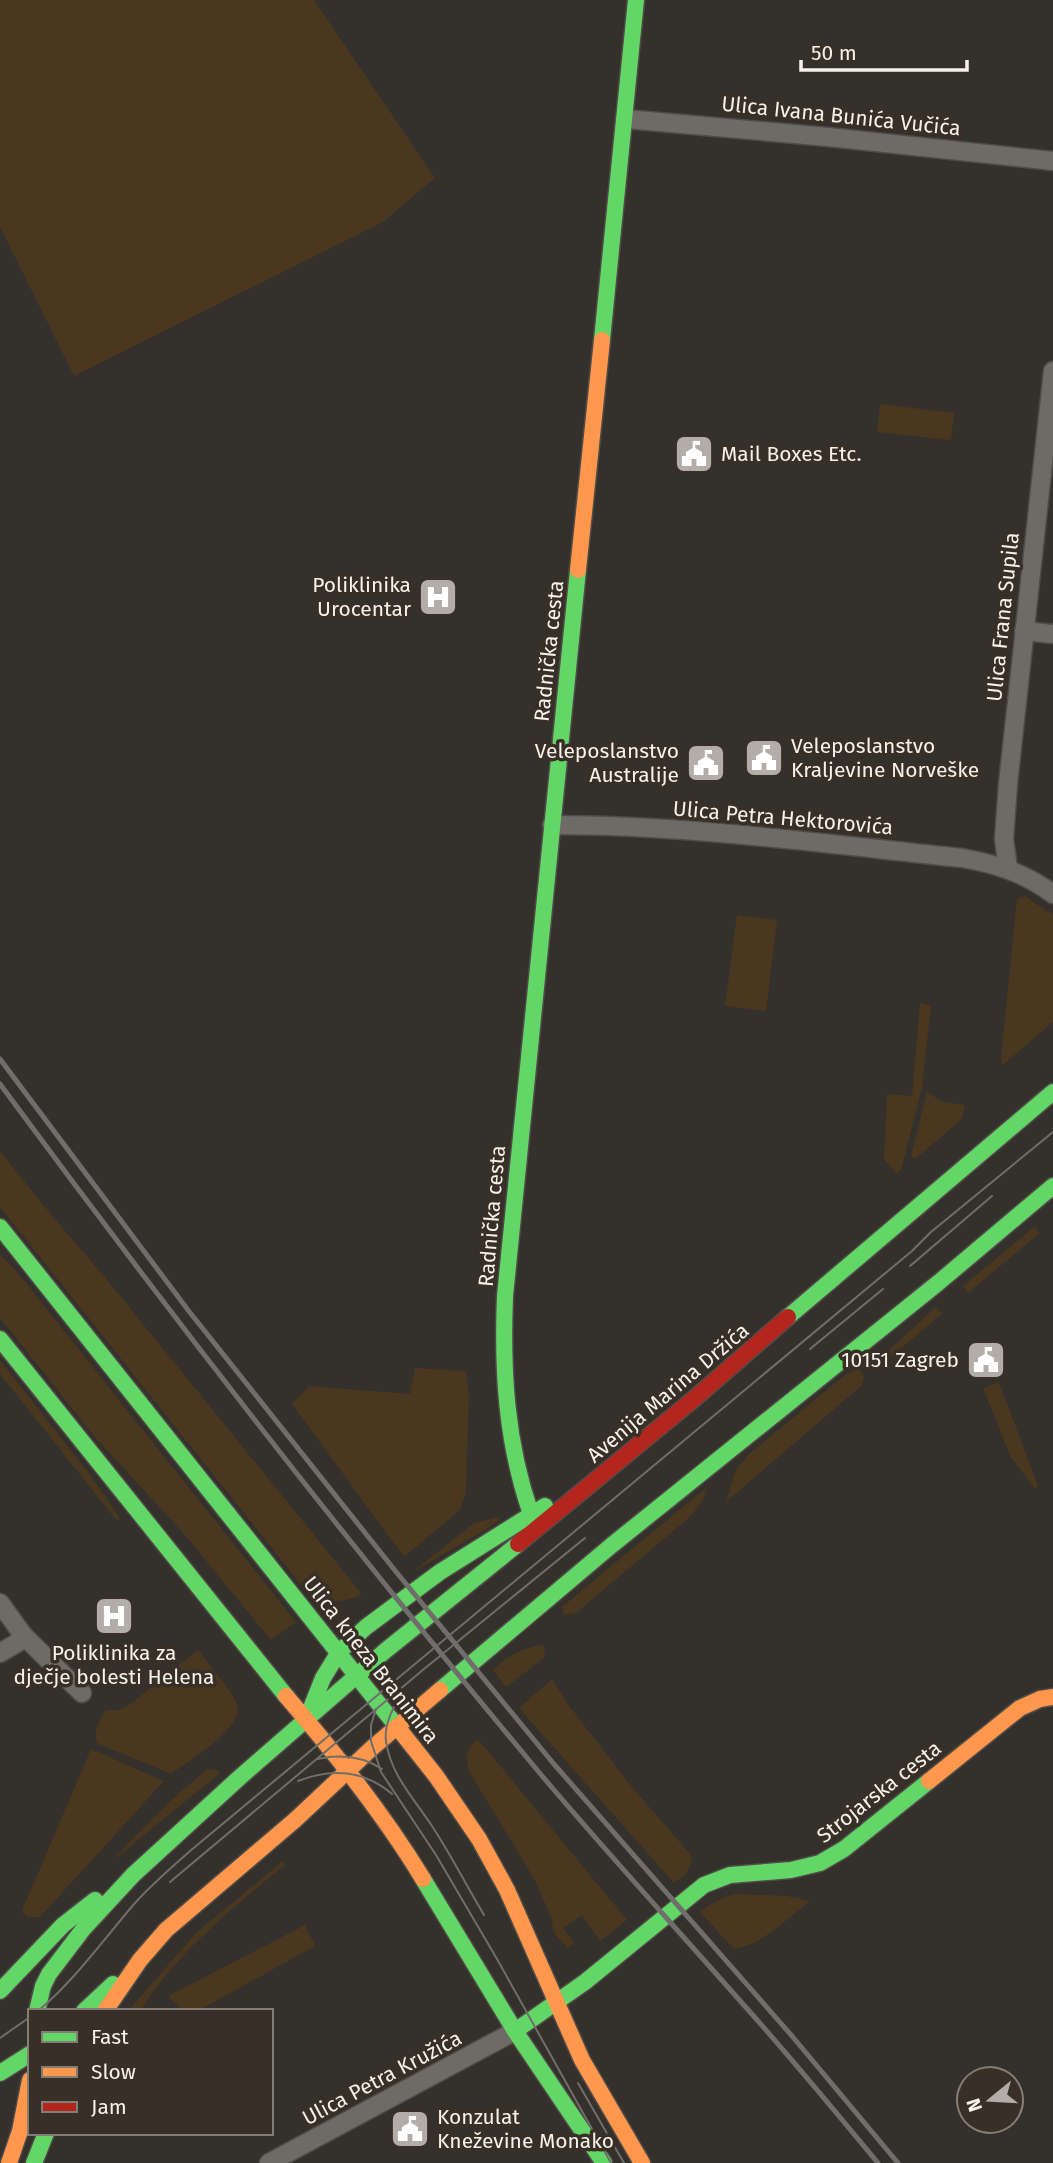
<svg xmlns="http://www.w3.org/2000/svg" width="1053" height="2163" font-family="'Fira Sans',sans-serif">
<rect width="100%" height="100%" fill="#34302b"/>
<g fill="#4a3720">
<polygon points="0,0 314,0 435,178 383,222 74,376 0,227"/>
<polygon points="880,404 954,413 951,440 877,432"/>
<polygon points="1025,896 1053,915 1053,1022 1003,1065 1001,1058 1017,899"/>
<polygon points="737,915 777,920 766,1011 725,1006"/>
<polygon points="920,1003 931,1006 922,1088 905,1155 901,1169 897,1174 884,1159 887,1094 912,1096"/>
<polygon points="927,1091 940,1101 964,1105 965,1108 961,1120 915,1159 911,1156"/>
<path d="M0,1151L44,1206L113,1287L362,1594C349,1602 334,1600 319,1605L306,1591L0,1207Z"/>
<polygon points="1034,1227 1040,1233 968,1293 963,1286"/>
<polygon points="0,1254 18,1273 296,1622 271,1640 185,1535 93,1435 0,1318"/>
<polygon points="936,1307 942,1314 888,1359 887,1352"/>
<polygon points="0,1360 88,1472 120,1518 117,1521 0,1374"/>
<polygon points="415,1368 466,1371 469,1393 466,1492 460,1510 404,1557 292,1404 309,1386 410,1394"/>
<polygon points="854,1370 861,1370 864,1378 861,1386 726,1502 736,1469 749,1454 845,1375"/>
<polygon points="999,1382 1038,1486 1035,1489 1010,1456 983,1388"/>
<path d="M707,1487C704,1502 696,1510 685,1521L576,1613L564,1615L562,1607Z"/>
<polygon points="501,1516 500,1519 490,1527 413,1572 474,1523"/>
<path d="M544,1645L545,1655L544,1658L506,1687L493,1670C508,1655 522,1648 544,1645Z"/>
<path d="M198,1650C208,1663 232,1691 237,1704C246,1727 187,1762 171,1774L97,1743C93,1730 99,1721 106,1710H119L132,1703Z"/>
<polygon points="552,1679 570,1707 632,1787 691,1855 692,1860 686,1874 674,1883 519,1708"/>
<path d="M478,1739L627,1920L600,1941L582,1915L563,1928L574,1943L568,1948L554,1933L551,1917L536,1882L469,1771C465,1757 466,1748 478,1739Z"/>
<polygon points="91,1749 164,1781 40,1917 27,1917 23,1913 23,1908"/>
<path d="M208,1769L216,1770L220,1773L111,1862C142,1829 172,1797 208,1769Z"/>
<path d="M283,1861L285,1865C231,1909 178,1952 140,2011H128L197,1932Z"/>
<path d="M736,1894L787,1896L810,1901C792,1915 756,1950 733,1948L700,1912C712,1903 721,1897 736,1894Z"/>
<polygon points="305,1925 315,1946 198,2011 184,2011 168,1996"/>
</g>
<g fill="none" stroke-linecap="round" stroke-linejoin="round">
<g stroke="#504b47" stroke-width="21">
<g id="street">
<polyline points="625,119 828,137 1053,161"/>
<polyline points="1024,631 1053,634"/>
<path d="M552,825C689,825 826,844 962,858C996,864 1025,873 1053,894"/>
<polyline points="1008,868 1004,839 1008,784 1053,371"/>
<polyline points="0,1603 23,1635 82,1693"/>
<polyline points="0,1653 17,1643 23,1635"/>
<polyline points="269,2163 515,2031"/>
</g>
</g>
<g stroke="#504b47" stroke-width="19">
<g id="fast">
<polyline points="602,340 636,0"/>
<polyline points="0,1227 402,1733"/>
<polyline points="788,1317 1053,1092"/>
<polyline points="0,1339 286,1696"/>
<path d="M531,1514C506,1442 502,1371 505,1296L578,570"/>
<polyline points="440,1690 612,1545 938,1283 1053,1186"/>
<polyline points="309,1713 323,1678 339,1652 366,1627 440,1572 545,1506"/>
<polyline points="423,1879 515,2031 604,2163"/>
<polyline points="0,1991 63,1925 95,1900"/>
<polyline points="37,2011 43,1986 49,1974 84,1928 133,1875 239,1778 385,1651 518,1544"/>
<polyline points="84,2011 113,1984"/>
<polyline points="515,2031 585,1982 704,1885 730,1875 791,1870 820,1863 844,1849 929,1781"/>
<polyline points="0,2073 30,2054"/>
<polyline points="34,2163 46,2133"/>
</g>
</g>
<g stroke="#504b47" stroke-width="19">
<g id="slow">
<polyline points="578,570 602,340"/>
<path d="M286,1696C336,1754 383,1813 423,1879"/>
<polyline points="402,1733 436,1776 479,1839 507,1890 582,2060 642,2163"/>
<polyline points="929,1781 1020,1708 1040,1699 1053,1697"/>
<polyline points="105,2011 140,1960 166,1930 295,1820 372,1748 440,1690"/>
<polyline points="9,2163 20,2131 30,2080"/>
</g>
</g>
<g stroke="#504b47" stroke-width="19">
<polyline id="jam" points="518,1544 695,1398 788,1317"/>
</g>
<use href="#street" stroke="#6e6a66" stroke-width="18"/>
<use href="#fast" stroke="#63d668" stroke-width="16"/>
<use href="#slow" stroke="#ff974d" stroke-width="16"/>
<use href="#jam" stroke="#b3261e" stroke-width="16"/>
<g stroke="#706e6b" stroke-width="2">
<polyline points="910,1266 992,1196"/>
<polyline points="810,1349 883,1289"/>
<path d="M400,1696C392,1710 384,1725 386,1741C390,1774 415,1800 432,1826C451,1855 466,1885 484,1915"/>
<polyline points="376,1709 371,1725 371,1741 381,1772 436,1855 497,1959 611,2163"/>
<path d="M318,1759C341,1754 362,1756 382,1769"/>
<path d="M298,1781C332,1768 364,1770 392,1794"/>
<polyline points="170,1882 424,1669 585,1538"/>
<path d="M38,2011C75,1980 103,1940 135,1903C152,1884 171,1868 190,1851L912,1251L931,1232L1053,1132"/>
<polyline points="0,2038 30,2017"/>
<polyline points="578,2083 624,2163"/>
</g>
<g stroke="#706e6b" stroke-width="5">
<polyline points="0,1059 188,1310 393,1568 553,1763 792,2036 898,2163"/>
<path d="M0,1084C174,1320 355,1552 543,1777C608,1854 676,1928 742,2003C789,2055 833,2109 878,2163"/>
</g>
</g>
<defs>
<g id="civic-square" transform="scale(2.0125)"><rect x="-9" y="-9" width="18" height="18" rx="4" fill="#b2ada8" stroke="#383027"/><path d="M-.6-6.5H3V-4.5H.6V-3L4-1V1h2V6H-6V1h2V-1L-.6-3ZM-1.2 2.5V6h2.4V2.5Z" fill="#fff"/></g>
<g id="hospital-square" transform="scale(2.0125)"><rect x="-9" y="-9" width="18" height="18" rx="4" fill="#b2ada8" stroke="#383027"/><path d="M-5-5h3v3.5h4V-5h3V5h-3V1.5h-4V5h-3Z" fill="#fff"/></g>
</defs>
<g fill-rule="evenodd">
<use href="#civic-square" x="694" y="454"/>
<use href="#hospital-square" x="438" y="597"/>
<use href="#civic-square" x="764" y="758"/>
<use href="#civic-square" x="706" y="763"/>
<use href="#civic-square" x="986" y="1360"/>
<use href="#hospital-square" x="114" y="1616"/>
<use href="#civic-square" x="410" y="2129"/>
</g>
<g text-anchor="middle" stroke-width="7" stroke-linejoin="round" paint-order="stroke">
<g font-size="21" fill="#f6f1eb" stroke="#383027">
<text transform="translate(841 116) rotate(6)" y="7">Ulica Ivana Bunića Vučića</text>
<text transform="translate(1003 617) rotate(-84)" y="7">Ulica Frana Supila</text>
<text transform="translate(549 651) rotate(-84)" y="7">Radnička cesta</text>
<text transform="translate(783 818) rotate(5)" y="7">Ulica Petra Hektorovića</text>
<text transform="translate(492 1216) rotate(-85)" y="7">Radnička cesta</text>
<text transform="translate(668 1393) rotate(-40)" y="7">Avenija Marina Držića</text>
<text transform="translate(371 1660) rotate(52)" y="7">Ulica kneza Branimira</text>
<text transform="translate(879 1792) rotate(-38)" y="7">Strojarska cesta</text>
<text transform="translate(382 2078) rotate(-28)" y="7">Ulica Petra Kružića</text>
</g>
<g font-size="21" fill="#f6f1eb" stroke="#383027" text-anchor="start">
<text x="721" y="461">Mail Boxes Etc.</text>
<text x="411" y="592" text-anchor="end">Poliklinika<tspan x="411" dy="24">Urocentar</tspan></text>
<text x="791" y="753">Veleposlanstvo<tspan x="791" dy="24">Kraljevine Norveške</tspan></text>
<text x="679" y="758" text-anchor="end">Veleposlanstvo<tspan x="679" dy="24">Australije</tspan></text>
<text x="959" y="1367" text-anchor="end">10151 Zagreb</text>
<text x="114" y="1660" text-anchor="middle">Poliklinika za<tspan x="114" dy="24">dječje bolesti Helena</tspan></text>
<text x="437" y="2124">Konzulat<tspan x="437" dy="24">Kneževine Monako</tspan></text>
</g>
</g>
<rect x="28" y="2009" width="245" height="126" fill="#383027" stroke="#847d75" stroke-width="2"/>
<rect x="42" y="2032" width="35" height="10" fill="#63d668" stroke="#847d75" stroke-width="2"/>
<text x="91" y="2044" font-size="21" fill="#f6f1eb">Fast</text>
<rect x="42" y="2067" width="35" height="10" fill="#ff974d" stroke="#847d75" stroke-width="2"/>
<text x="91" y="2079" font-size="21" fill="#f6f1eb">Slow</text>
<rect x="42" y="2102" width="35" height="10" fill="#b3261e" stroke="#847d75" stroke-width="2"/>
<text x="91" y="2114" font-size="21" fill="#f6f1eb">Jam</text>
<g transform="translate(990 2100) rotate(252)"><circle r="33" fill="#383027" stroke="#847d75" stroke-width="2"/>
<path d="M0-5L12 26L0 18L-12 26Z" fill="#b2ada8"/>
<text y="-10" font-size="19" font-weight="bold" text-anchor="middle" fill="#f6f1eb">N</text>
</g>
<path d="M801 60v10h166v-10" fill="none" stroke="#f6f1eb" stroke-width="3.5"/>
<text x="811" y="60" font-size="21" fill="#f6f1eb" stroke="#383027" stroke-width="5" paint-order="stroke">50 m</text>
</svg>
